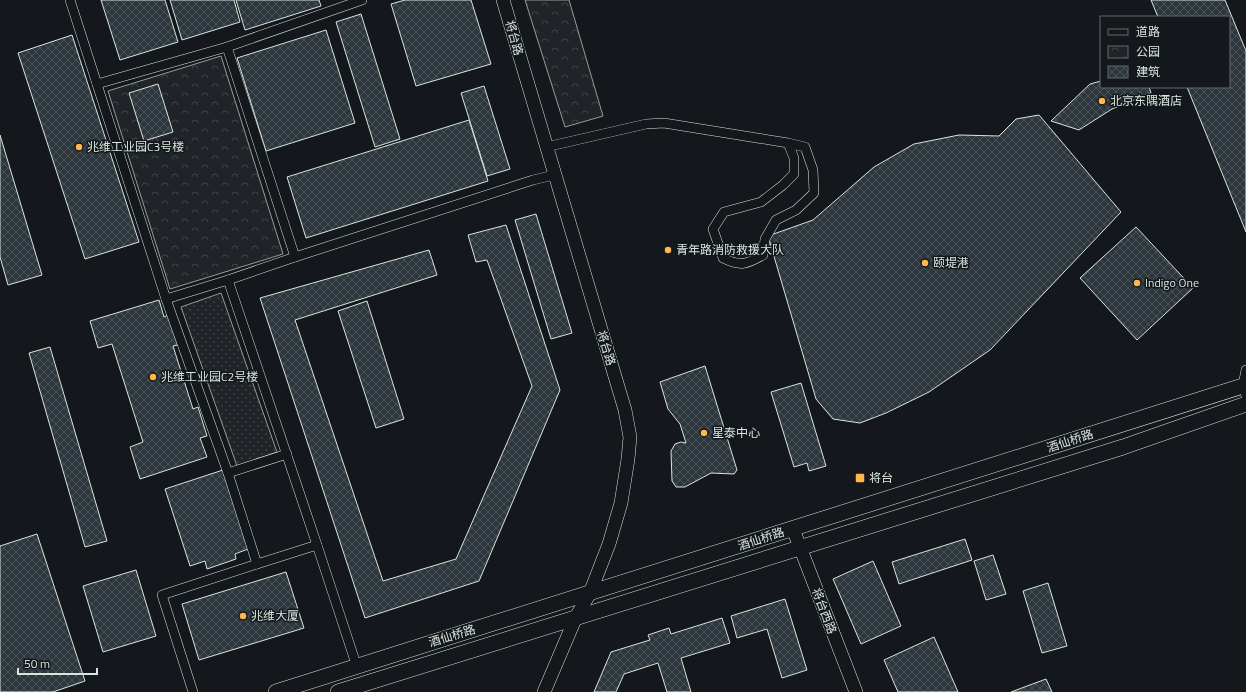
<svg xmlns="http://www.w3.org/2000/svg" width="1246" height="692" font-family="'Titillium Web','Noto Sans SC',sans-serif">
<defs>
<pattern id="grass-dots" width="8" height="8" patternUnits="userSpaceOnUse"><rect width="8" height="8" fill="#202428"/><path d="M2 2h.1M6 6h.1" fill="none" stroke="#404447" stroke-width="1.8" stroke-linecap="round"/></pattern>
<pattern id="park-crowns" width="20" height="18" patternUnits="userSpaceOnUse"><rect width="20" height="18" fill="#202428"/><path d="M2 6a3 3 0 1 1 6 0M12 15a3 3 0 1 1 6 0" fill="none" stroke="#404447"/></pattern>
<pattern id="building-cross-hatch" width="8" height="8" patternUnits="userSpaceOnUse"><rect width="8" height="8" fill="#2c363c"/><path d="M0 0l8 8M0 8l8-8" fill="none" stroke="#4a5358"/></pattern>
</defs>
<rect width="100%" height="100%" fill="#14181c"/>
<polygon fill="url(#grass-dots)" stroke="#939e99" points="221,293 277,452 237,466 181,307"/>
<g fill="url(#park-crowns)" stroke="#939e99">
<polygon points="525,0 569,0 603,116 565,127"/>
<polygon points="221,56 283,254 170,289 108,91"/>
</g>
<g fill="url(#building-cross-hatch)" stroke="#d8e6dc">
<polygon points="101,0 165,0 178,42 120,60"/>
<polygon points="170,0 234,0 240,22 182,40"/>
<polygon points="236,0 319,0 321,6 245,30"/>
<polygon points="405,0 471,0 491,64 416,86 391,4"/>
<polygon points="1151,0 1225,0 1246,51 1246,232 1187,87 1229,87 1229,17 1158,17"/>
<polygon points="361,14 400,139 375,147 336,22"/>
<polygon points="326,30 355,123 266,151 237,58"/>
<polygon points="72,35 139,242 85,259 18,53"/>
<polygon points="1101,81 1101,87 1149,87 1151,93 1112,109 1079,130 1051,121 1090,84"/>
<polygon points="158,84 173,132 144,141 129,93"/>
<polygon points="484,86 510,169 487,176 461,93"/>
<polygon points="1039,115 1121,212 990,350 929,392 886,413 860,423 833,419 816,399 768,236 813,220 874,167 914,144 959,135 999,136 1016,119"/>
<polygon points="469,120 488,181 306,238 287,177"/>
<polygon points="0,135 42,275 8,285 0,257"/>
<polygon points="536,214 572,333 551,339 515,220"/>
<polygon points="506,225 560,390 479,581 365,618 260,298 429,250 437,275 295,320 383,581 456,559 532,386 487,260 476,262 468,235"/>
<polygon points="1136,227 1193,288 1137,340 1080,278"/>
<polygon points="159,300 164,317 168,315 178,345 173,346 193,409 198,407 207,436 200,438 207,457 140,479 130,447 143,442 112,344 98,348 90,321"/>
<polygon points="367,301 404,419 376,428 338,311"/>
<polygon points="50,347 107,541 85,547 29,353"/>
<polygon points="705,366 737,470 734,474 711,473 685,487 676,487 672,481 671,451 675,444 681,442 686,443 680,424 668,409 660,382"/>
<polygon points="801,383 826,466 809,471 807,463 794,467 771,392"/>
<polygon points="223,470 248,549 235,554 236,559 207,569 205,561 190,566 165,489"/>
<polygon points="37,534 85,681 53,692 0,692 0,546"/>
<polygon points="965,539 972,560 899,584 892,562"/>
<polygon points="993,555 1006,594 986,600 974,561"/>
<polygon points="873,561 901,626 861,644 833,579"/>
<polygon points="136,570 156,636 103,652 83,586"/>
<polygon points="286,572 304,628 199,660 182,604"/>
<polygon points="1048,583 1067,646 1042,653 1023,591"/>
<polygon points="785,599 807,670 782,678 767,629 737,638 731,616"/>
<polygon points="722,618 730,643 681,658 691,692 667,692 658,663 624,674 616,692 594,692 611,652 650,640 648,635 669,628 671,634"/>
<polygon points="934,637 958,692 898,692 884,660"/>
<polygon points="1046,679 1052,692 1011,692"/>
</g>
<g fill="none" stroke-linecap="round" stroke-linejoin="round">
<g stroke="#d8e6dc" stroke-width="10">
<g id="street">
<polyline points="70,0 166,299 228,473 257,564 317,545"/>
<polyline points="227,47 295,257"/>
<polyline points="97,84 227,47 362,0"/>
<path d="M546,147L646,124L664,123L788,143L794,158V174L783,185L761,202L724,212L713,229L723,258C741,267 747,264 763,255L765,239L776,220L796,210L814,193L813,170L805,147L788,143"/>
<polyline points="228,280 295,257 533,180 554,175"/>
<polyline points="166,299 228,280 317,545 357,667"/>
<polyline points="1246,370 1243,385 1246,396"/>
<polyline points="228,473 287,454"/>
<polyline points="193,692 162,595 257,564"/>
</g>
</g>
<g stroke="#d8e6dc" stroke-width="14">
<g id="secondary">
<polyline points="503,0 625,410 630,437 628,459 621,503 609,544 590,593 576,617 544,692"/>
<polyline points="793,529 856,692"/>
</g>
</g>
<g stroke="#d8e6dc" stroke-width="16">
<g id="primary">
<polyline points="276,692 1246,385"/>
<polyline points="338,692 1123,447 1246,404"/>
</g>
</g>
<use href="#street" stroke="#14181c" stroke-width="9"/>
<use href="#secondary" stroke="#14181c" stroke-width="13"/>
<use href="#primary" stroke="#14181c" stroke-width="15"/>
</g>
<g fill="#ffb74d" stroke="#14181c" stroke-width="1.5">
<circle cx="1102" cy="101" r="4"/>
<circle cx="79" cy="147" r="4"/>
<circle cx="668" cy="250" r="4"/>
<circle cx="925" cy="263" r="4"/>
<circle cx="1137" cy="283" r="4"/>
<circle cx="153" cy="377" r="4"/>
<circle cx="704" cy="433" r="4"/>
<rect x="855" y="473" width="10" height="10" rx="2"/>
<circle cx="243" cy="616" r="4"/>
</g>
<g text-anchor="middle" stroke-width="3" stroke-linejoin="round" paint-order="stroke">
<g font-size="12" fill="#d8e6dc" stroke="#14181c">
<text transform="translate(514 38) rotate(74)" y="4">将台路</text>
<text transform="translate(606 348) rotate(73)" y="4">将台路</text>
<text transform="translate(1070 441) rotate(-18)" y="4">酒仙桥路</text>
<text transform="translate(761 539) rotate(-18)" y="4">酒仙桥路</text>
<text transform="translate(824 611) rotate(69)" y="4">将台西路</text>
<text transform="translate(452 636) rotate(-17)" y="4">酒仙桥路</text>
</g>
<g font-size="12" fill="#d8e6dc" stroke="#14181c" text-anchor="start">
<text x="1110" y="105">北京东隅酒店</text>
<text x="87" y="151">兆维工业园C3号楼</text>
<text x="676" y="254">青年路消防救援大队</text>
<text x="933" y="267">颐堤港</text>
<text x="1145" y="287">Indigo One</text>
<text x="161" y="381">兆维工业园C2号楼</text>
<text x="712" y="437">星泰中心</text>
<text x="869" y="482">将台</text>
<text x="251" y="620">兆维大厦</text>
</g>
</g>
<rect x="1100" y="16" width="130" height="72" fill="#14181c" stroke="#626a69"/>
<rect x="1108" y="29" width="20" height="6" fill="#14181c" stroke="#626a69"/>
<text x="1136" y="36" font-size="12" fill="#d8e6dc">道路</text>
<rect x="1108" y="46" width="20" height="12" fill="url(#park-crowns)" stroke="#626a69"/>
<text x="1136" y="56" font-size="12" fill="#d8e6dc">公园</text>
<rect x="1108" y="66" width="20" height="12" fill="url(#building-cross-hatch)" stroke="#626a69"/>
<text x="1136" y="76" font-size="12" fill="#d8e6dc">建筑</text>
<path d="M18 668v6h79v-6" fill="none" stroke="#d8e6dc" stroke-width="2"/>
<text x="24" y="668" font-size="12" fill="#d8e6dc" stroke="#14181c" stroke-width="3" paint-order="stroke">50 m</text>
</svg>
